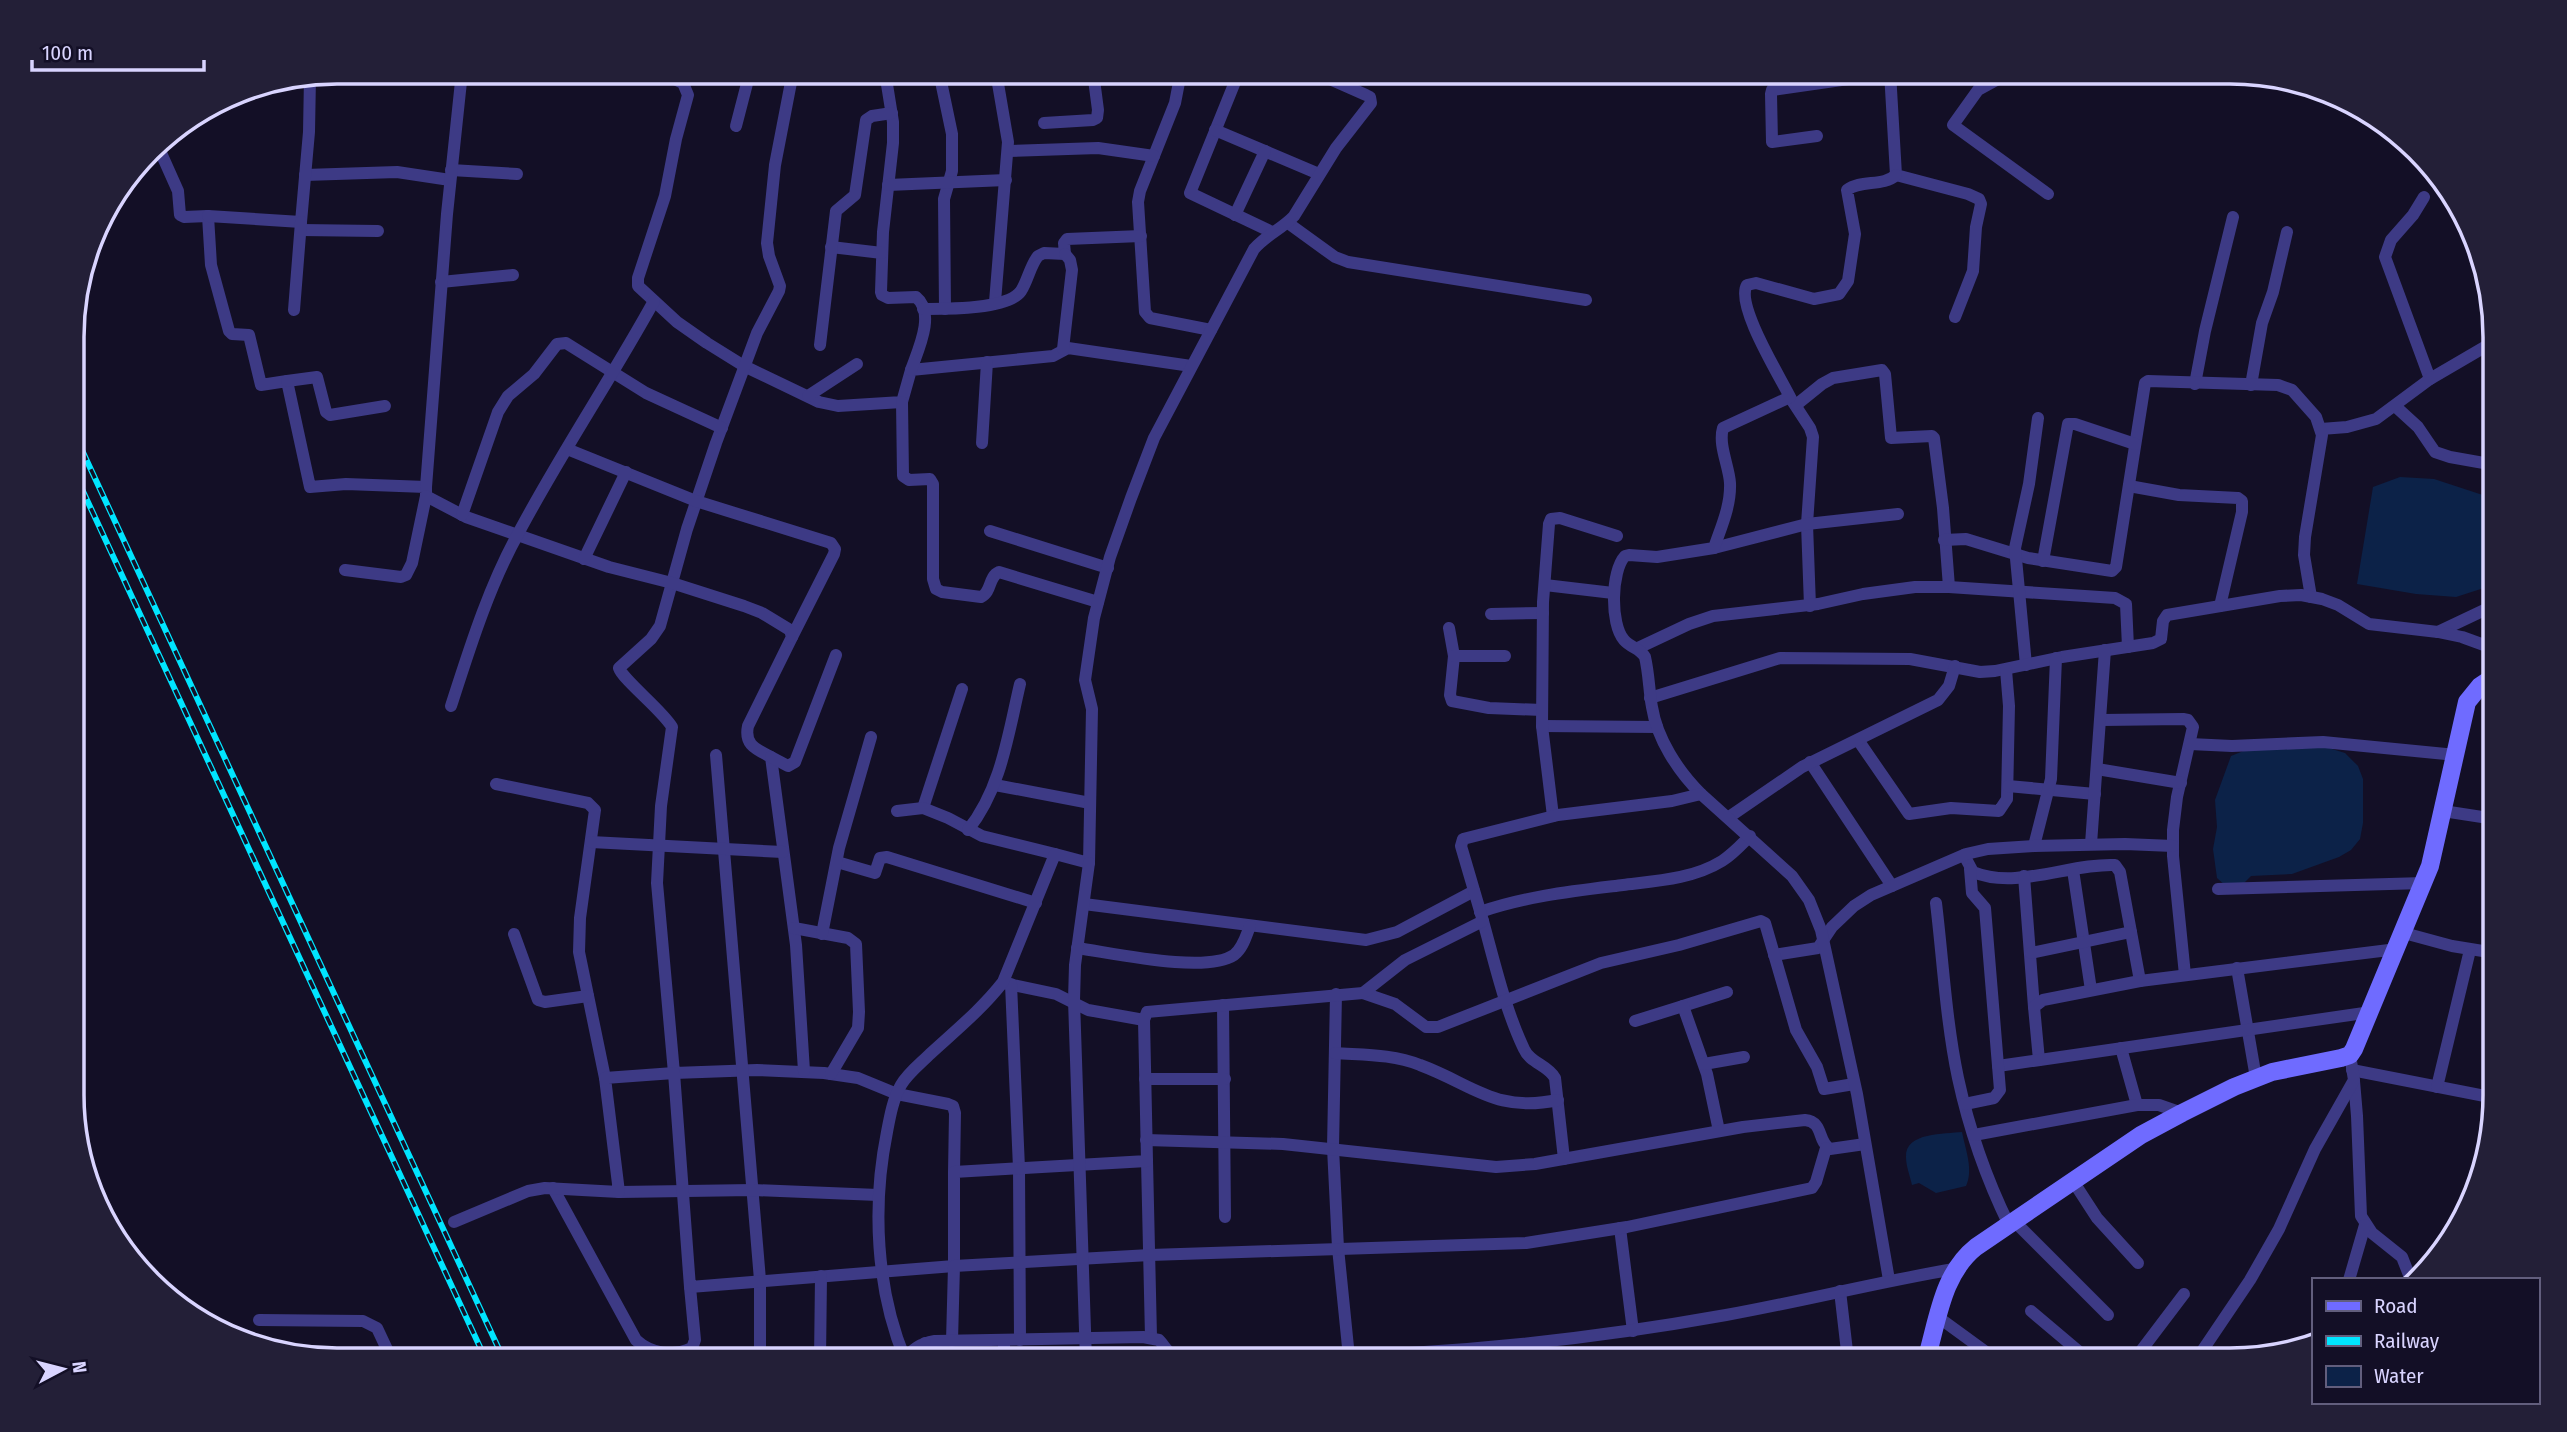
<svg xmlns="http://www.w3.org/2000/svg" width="2567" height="1432" font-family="'Fira Sans Condensed',sans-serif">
<rect width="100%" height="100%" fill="#130f26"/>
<g fill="#0c2248">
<polygon points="2400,477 2434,479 2495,499 2495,560 2487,587 2456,597 2416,594 2357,584 2373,487"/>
<polygon points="2319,745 2345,753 2358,766 2363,779 2363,823 2360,839 2351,850 2339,857 2292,874 2251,876 2244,883 2226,886 2217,878 2213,849 2217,827 2215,800 2231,756 2251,748"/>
<path d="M1962,1132C1965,1148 1974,1170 1966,1186L1936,1193L1919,1183L1912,1185C1910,1176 1906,1166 1906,1157C1905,1132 1945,1134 1962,1132Z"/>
</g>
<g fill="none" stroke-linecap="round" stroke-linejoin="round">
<g stroke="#3d3a85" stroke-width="12">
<polyline points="499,72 543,74 552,72"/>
<polyline points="660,72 683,83 688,95 676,139 665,196 638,278 638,286 677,322 707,343 744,366 819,402 838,406 902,402 911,370 1053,356 1068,348 1191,366"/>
<path d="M793,72L775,165L767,243L769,256L780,286L779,291L757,333L716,443L687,529L660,626L651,639L619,668C623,680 662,710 672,727L661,806L657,883L674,1073L757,1070L824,1073L858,1078L897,1094L948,1104L953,1106L955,1113L954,1172"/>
<path d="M885,72L893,122V143L883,232L881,292L882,295L888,298L916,297C936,313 918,350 911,370"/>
<polyline points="939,72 952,134 952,171 944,199 945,309"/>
<polyline points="1181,72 1175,103 1140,191 1138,202 1145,312 1150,318 1211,330"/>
<polyline points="1239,72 1190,193 1272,232"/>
<polyline points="1890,72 1896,175 1968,194 1979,199 1981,204 1976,227 1973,271 1955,317"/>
<polyline points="2011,72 1978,90 1953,125 2048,194"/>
<polyline points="2112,72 2116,75"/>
<polyline points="1044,123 1093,120 1097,118 1098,110 1093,72"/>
<polyline points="736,126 750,72"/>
<polyline points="1215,130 1319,174"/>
<polyline points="1817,136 1772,142 1771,94 1772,90 1890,73"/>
<path d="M157,144L178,191L180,215L184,217L208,216L211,265L229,331L232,334L249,335L261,385L287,381L310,487L346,484L426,487V496L466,517L609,567L672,583L744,606L762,613L790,630L792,637L748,726C744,745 756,749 771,757L796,945L804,1071"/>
<polyline points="1008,151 1098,148 1154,156"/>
<polyline points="451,170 517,174"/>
<polyline points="305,175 397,172 450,180"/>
<polyline points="888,185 1006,180"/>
<polyline points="2424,197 2413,215 2391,240 2385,257 2430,379"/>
<polyline points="1235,215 1265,151"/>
<polyline points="208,216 301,222 309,132 310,77"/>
<polyline points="1288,223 1335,257 1348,262 1586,300"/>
<polyline points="301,230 378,231"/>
<polyline points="831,247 882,253"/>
<polyline points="441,282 513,275"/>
<polyline points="995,302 1008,142 996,72"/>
<path d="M923,309C944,309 1008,310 1021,291C1028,280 1030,266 1038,256L1044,253L1065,254L1064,243L1067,239L1141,236"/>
<polyline points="294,310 301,222"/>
<polyline points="820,345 836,211 855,195 866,120 872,116 892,113"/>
<polyline points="1063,349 1072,270 1070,260 1065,254"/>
<polyline points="287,381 317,377 326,412 330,415 385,406"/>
<polyline points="2195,384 2205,331 2233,217"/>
<polyline points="2251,385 2262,323 2273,292 2287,232"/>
<polyline points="808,396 857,364"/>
<polyline points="1791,399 1810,428 1813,437 1807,524 1810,606"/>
<path d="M902,402L903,476L909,480L930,479L933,484V579L936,589L942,592L981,597C992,592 988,577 999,572L1098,602"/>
<polyline points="1796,405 1822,384 1833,378 1882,370 1885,374 1891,438 1932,436 1934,438 1943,508 1949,587"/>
<polyline points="2395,406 2418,427 2435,452 2450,457 2495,465"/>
<polyline points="2321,429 2347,427 2376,419 2430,379 2495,341"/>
<polyline points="982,443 987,362"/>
<polyline points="567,449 696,501 831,543 835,549 834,554 792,637"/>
<polyline points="2129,486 2179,495 2238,498 2242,501 2242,512 2220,606"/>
<polyline points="426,487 447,214 462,72"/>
<polyline points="462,515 498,412 508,396 534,374 557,344 566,343 646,393 722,428"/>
<polyline points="990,531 1108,568"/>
<polyline points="1944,540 1966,539 2028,558 2112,571 2116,567 2145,383 2148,381 2278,385 2292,390 2316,417 2322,435 2305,537 2304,555 2311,597"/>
<polyline points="1714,548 1807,524 1898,514"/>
<polyline points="584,559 626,472"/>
<polyline points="2043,561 2068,424 2075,424 2135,444"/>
<polyline points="345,570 401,577 406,575 412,563 426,496"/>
<polyline points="1545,585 1613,593"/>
<polyline points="1491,614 1543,613"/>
<polyline points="1449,628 1454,656 1450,695 1452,701 1489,708 1542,710"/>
<polyline points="2438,632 2495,605"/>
<polyline points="1638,648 1689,624 1713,616 1818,604 1863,594 1915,587 1949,587 2115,598 2126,604 2128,647"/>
<polyline points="1454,656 1505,656"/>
<polyline points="2026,665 2015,548 2029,484 2038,418"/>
<polyline points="1650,698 1780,658 1910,659 1980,672 1995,671 2062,657 2153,643 2161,639 2163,621 2167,615 2280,596 2301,595 2322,599 2338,605 2369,624 2438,632 2462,637 2495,649"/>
<path d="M451,706C470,647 489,586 519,532C561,453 611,379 654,301"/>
<polyline points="2102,720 2183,719 2188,720 2193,727 2177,797 2173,830 2173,856 2185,975"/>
<polyline points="1542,726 1657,727"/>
<polyline points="1858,740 1909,814 1951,808 1999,811 2007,799 2009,706 2006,670"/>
<polyline points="2190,744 2232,746 2323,742 2456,755"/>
<polyline points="716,755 760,1280 760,1360"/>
<polyline points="771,757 788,766 795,762 836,655"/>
<polyline points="1810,762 1892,886"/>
<polyline points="2097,769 2181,783"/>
<polyline points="496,784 588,803 595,810 580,918 579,952 605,1078"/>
<polyline points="995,785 1090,803"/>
<polyline points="2008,786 2095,794"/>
<path d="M1701,794C1678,771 1657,739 1652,707C1649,691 1649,674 1645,657C1640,648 1631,648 1624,640C1610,624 1611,571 1625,556L1629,555L1657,557L1714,548C1721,527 1731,506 1730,483C1729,466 1718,445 1723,428L1790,397C1779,375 1735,304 1747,285L1756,283L1814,299L1839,294L1848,281L1855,234L1847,190C1861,179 1883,187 1896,175"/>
<polyline points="923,808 962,689"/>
<polyline points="897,811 923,808 948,818 982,836 1055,854"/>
<polyline points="2443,811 2495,819"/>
<polyline points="1553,816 1542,726 1543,602 1549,524 1551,519 1560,518 1617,536"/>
<polyline points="1729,817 1802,767 1938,700 1949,686 1955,666"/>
<path d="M968,830C1001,789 1008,735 1020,684"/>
<polyline points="591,842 783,852"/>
<polyline points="2091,844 2105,650"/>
<polyline points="2034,846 2051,779 2056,658"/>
<path d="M1964,855L1973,872C2016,890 2071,863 2115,865L2120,872L2140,981"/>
<polyline points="837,862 875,873 880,858 887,857 1036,903"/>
<polyline points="2073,870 2091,990"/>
<polyline points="2024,876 2034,1007"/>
<polyline points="2218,889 2424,883"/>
<path d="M1936,903C1943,961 1946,1021 1958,1078C1969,1129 1986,1178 2009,1225"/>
<polyline points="1084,904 1366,940 1397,932 1474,891"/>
<path d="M1480,912C1526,896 1574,891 1623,885C1656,881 1693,879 1722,861C1733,854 1741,845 1750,836"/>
<path d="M1483,921C1495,964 1505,1009 1524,1049C1530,1063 1548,1065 1555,1078L1564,1159"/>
<polyline points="794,928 848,938 856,944 859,1012 858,1028 831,1074"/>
<polyline points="2404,933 2452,946 2495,953"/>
<polyline points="514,934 538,1000 545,1002 588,996"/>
<polyline points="822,934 839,848 871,737"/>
<path d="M1077,948C1113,953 1206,974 1234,955C1243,948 1246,936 1250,926"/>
<polyline points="2031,953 2131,932"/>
<polyline points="1774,955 1818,948 1832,927 1854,906 1871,895 1966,854 1988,849 2034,846 2125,844 2173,846"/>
<polyline points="2237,968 2256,1078"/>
<polyline points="1003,983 1056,994 1088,1010 1144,1020"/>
<polyline points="1011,984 1019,1168 1020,1340"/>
<polyline points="1363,993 1395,1004 1426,1027 1438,1027 1601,963 1679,945 1761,921 1765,923 1796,1030 1817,1067 1824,1089 1854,1084"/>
<polyline points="1336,994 1333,1148 1338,1248 1349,1357"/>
<polyline points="1223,1005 1225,1217"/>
<polyline points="1683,1006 1727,992"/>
<polyline points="1635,1021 1683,1006 1707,1074 1719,1131"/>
<polyline points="2121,1048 2137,1105"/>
<path d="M1335,1053C1363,1055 1393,1054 1420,1065C1474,1085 1495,1113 1558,1100"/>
<polyline points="2039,1060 2034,1007 2043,1000 2140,981 2397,949"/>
<polyline points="1704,1064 1744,1057"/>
<polyline points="1998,1066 2371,1012"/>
<polyline points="2352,1070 2495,1098"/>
<polyline points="1145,1079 1225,1079"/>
<polyline points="2354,1081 2357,1116 2361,1216 2372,1233 2402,1257 2411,1280"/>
<polyline points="2437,1087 2470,950"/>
<polyline points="1965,1104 1994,1098 2000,1090 1985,908 1972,893 1970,869"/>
<polyline points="1974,1135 2137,1105 2159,1105 2182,1113"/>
<path d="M1146,1140L1283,1144L1496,1167L1535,1164L1743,1127L1805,1120C1824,1122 1817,1141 1830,1149L1865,1144"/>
<polyline points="1147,1161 1151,1337"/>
<polyline points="2073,1181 2097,1218 2138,1263"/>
<path d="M553,1188L636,1340C651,1354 673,1357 692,1348L695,1340L690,1287"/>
<polyline points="619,1192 753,1190 878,1195"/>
<polyline points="2014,1221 2108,1315"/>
<polyline points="454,1222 528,1191 545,1188 619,1192 605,1078 674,1073 690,1287 954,1266 954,1172 1147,1161 1144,1020 1147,1012 1363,993 1405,960 1483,921 1461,846 1463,839 1558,815 1672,801 1701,794 1792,876 1809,900 1821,930 1857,1094 1889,1280"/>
<polyline points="1620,1228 1633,1331"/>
<polyline points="2349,1280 2365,1225"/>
<polyline points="1840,1291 1848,1360"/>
<polyline points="2031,1311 2089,1360"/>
<polyline points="1938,1317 1997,1360"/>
<polyline points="259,1320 363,1321 377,1328 392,1360"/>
<polyline points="952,1341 954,1266 1150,1255 1526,1243 1627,1227 1812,1188 1816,1182 1826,1148"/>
<polyline points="1004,1341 1004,1360"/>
<path d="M905,1359C876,1289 872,1206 887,1132C890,1116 893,1099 901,1085C908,1073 920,1064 930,1054C955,1031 982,1009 1003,982L1055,854L1089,863L1092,709L1085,680L1094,618L1110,557L1131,498L1154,438L1254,249C1266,235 1282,229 1294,216L1336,148L1371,103L1370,97L1366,95L1314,72"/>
<polyline points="820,1360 821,1276"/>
<path d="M905,1360C913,1348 920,1344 935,1341L1143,1337L1159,1340C1164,1345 1167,1352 1173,1355C1188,1363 1268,1358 1289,1357C1436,1356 1581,1341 1726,1315C1803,1301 1878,1282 1954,1269"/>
<polyline points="925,1360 925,1343"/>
<polyline points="1086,1360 1074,1000 1075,965 1089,863"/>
<polyline points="2134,1360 2184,1294"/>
<polyline points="2196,1360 2250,1280 2279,1229 2315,1149 2354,1080 2350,1055"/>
</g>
<path stroke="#6f6bff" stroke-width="18" d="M1926,1360C1938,1320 1942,1274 1976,1247L2141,1135L2182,1113L2234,1087L2272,1072L2341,1058L2350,1055L2354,1049L2430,866L2467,702L2480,686L2495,676"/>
<g stroke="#00e5ff" stroke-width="6">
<g id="rail">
<polyline points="74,433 504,1360"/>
<polyline points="74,472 486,1360"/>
</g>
</g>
<use href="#rail" stroke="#130f26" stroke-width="3.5" stroke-dasharray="10" stroke-linecap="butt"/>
</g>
<path d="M0 0H2567V1432H0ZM337 84H2230A253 253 0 0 1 2483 337V1095A253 253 0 0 1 2230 1348H337A253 253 0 0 1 84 1095V337A253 253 0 0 1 337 84Z" fill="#231f37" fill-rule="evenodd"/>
<path fill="none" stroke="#d9d4ff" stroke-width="3.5" d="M337 84H2230A253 253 0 0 1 2483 337V1095A253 253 0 0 1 2230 1348H337A253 253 0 0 1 84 1095V337A253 253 0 0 1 337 84Z"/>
<rect x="2312" y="1278" width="228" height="126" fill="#130f26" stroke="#625e7d" stroke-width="2"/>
<rect x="2326" y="1301" width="35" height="10" fill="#6f6bff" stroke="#625e7d" stroke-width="2"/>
<text x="2374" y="1313" font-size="21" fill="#d9d4ff">Road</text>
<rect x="2326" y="1336" width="35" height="10" fill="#00e5ff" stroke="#625e7d" stroke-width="2"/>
<text x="2374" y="1348" font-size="21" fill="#d9d4ff">Railway</text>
<rect x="2326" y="1366" width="35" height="21" fill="#0c2248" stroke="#625e7d" stroke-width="2"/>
<text x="2374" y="1383" font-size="21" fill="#d9d4ff">Water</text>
<g transform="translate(63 1369) rotate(83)" stroke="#130f26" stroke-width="5" paint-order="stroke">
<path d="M0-5L12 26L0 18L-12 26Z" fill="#d9d4ff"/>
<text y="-10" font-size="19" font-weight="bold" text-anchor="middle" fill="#d9d4ff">N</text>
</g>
<path d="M32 60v10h172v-10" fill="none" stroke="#d9d4ff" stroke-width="3.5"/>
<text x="42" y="60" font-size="21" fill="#d9d4ff" stroke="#130f26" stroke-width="5" paint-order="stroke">100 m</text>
</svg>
